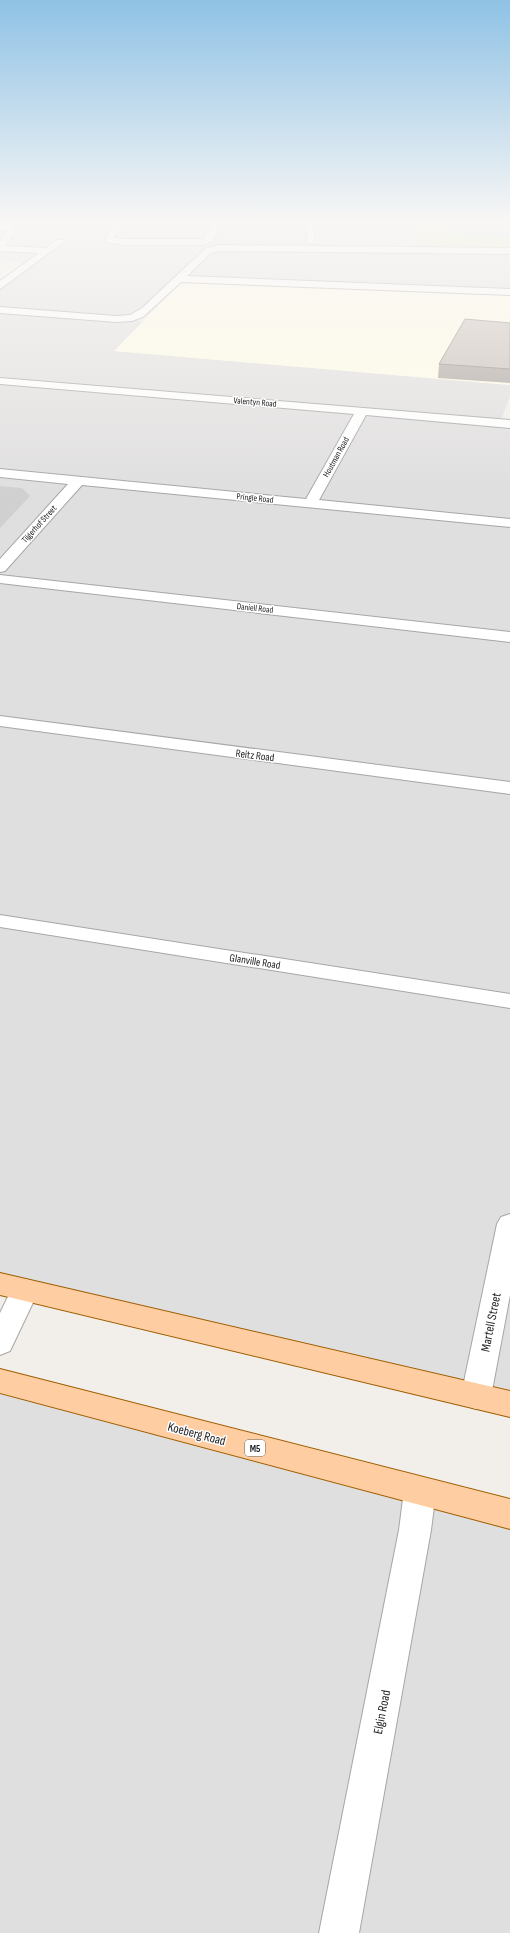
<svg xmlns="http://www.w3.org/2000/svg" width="510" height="1933" font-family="'Sofia Sans Condensed',sans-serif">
<rect width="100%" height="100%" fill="#f2eee9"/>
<g fill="#e0dfdf">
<polygon points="0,222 414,222 420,249 510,251 510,292 179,279 132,318 143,322 114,351 510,385 510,396 500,423 510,424 510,1404 0,1284 0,286 30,263 0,260"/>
<polygon points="0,1382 510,1514 510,1933 0,1933"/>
</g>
<polygon fill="#fffde5" points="183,281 510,294 510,385 114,351"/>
<polygon fill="#d0d0d0" points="0,486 22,488 30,496 0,528"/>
<path fill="#d2ecaf" d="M414,222H443C445,225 446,228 449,230C457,238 498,238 510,238V247L419,246Z"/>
<path fill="#a9d8e0" d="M443,222H510V238C498,238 457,238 449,230C446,228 445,225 443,222Z"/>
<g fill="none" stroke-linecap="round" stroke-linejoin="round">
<g stroke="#a6a6a6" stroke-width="2">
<g id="minor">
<polygon points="115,222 123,222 114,238 123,239 203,239 214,222 222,222 212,241 205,245 123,245 106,242 105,240"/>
<polygon points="307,222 315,222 314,243 311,244 307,241"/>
<polygon points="0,224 12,226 15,231 6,246 46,248 57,240 63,240 64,242 0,289 0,281 39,253 0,251 0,241 7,231 0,230"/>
<polygon points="219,245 510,248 510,254 219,251 211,253 187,276 510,289 510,295 181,282 143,317 132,321 116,322 0,313 0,307 116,316 130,315 142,308 205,249"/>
<polygon points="0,378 510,420 510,428 366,415 319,500 510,519 510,527 82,485 5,571 0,572 0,559 68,484 0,477 0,469 306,499 354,414 0,384"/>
<polygon points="0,575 510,632 510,642 0,583"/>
<polygon points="0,716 510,782 510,794 0,726"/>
<polygon points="0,915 510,994 510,1008 0,927"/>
<polygon points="510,1214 510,1295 491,1396 487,1405 476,1409 465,1405 461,1396 497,1224 501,1217"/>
<polygon points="25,1279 35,1282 39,1290 10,1351 0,1355 0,1313 15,1282"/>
<polygon points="420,1477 431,1481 436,1491 431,1530 359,1933 319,1933 399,1530 404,1491 409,1481"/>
</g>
</g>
<g stroke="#a05d00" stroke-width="2">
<g id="primary">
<polygon points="0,1273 510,1391 510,1417 0,1295"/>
<polygon points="0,1369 510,1499 510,1529 0,1393"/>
</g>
</g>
<use href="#minor" fill="#fff" fill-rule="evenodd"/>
<use href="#primary" fill="#fecea2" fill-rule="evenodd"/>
</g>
<polygon fill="#aba39d" points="510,323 510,383 438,378 439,364"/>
<polygon fill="#c7bdb7" stroke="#8b8480" points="465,319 510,323 510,369 439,364"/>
<linearGradient id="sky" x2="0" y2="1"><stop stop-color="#8fc2e5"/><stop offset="0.45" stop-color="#f9f7f5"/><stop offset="1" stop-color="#f9f7f5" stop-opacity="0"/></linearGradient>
<rect width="510" height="493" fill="url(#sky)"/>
<g text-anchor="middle" stroke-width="3" stroke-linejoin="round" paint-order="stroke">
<g font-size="9" fill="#222" stroke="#fff">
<text transform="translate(255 402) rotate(5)" y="3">Valentyn Road</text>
<text transform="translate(336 457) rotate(-61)" y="3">Houtman Road</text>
<text transform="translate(255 498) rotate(6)" y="3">Pringle Road</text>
<text transform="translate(39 524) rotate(-48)" y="3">Tijgerhof Street</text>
<text transform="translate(255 608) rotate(6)" y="3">Daniell Road</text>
</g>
<rect fill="#fff" stroke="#646464" stroke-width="1" x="245" y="1440" width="20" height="16" rx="3"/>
<g font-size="10" font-weight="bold" fill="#222">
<text x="255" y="1452">M5</text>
</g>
<g font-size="11" fill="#222" stroke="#fff">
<text transform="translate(255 755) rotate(7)" y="4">Reitz Road</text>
<text transform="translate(255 961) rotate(9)" y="4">Glanville Road</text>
</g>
<g font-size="13" fill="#222" stroke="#fff">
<text transform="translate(490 1322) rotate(-79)" y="5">Martell Street</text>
<text transform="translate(197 1433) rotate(15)" y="5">Koeberg Road</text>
<text transform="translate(381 1712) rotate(-79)" y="5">Elgin Road</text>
</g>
</g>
</svg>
